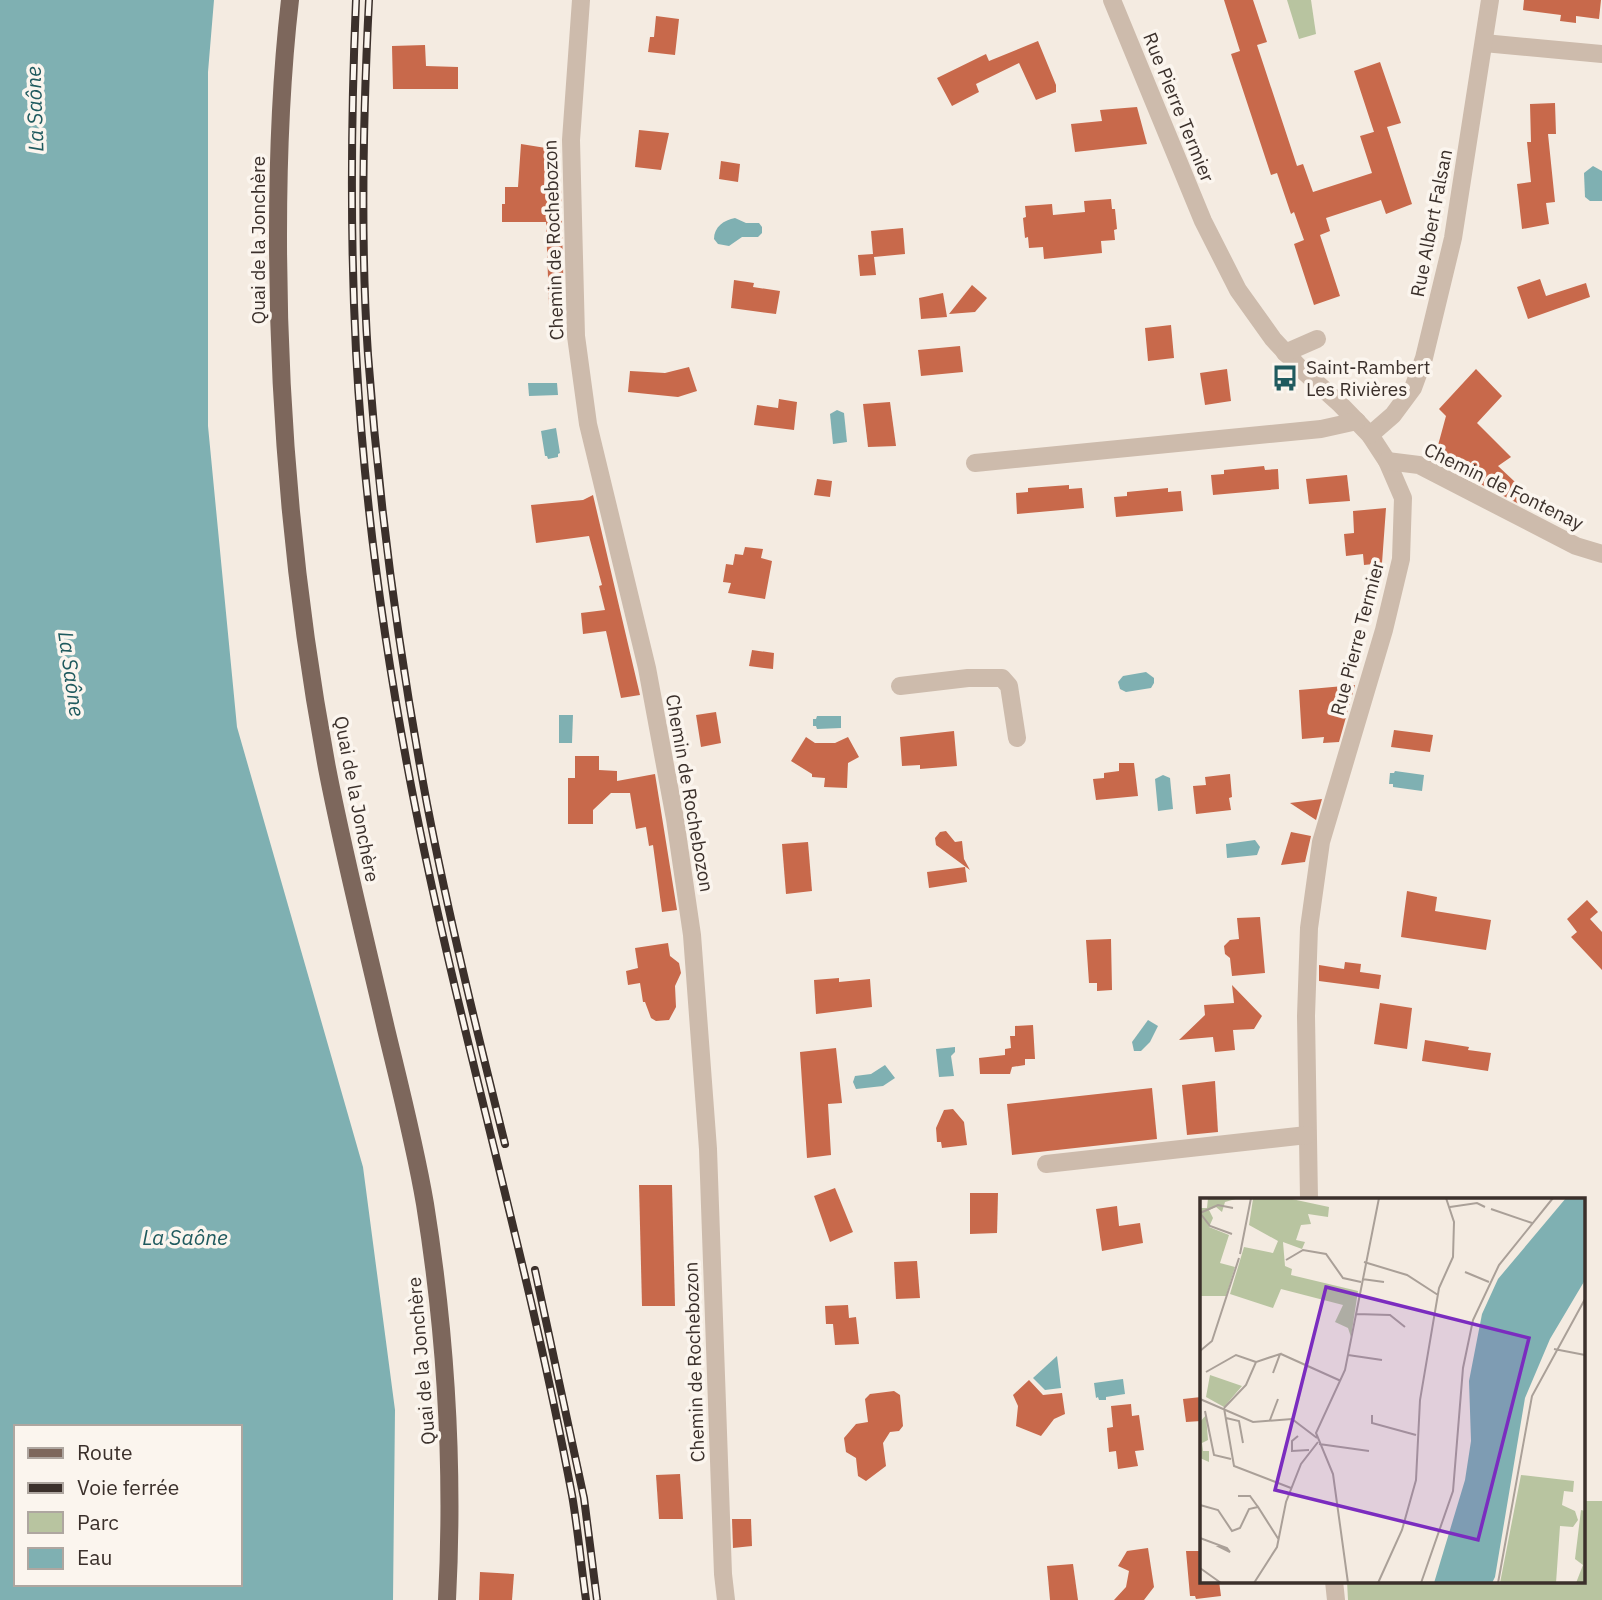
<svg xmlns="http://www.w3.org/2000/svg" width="1602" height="1600" font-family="'IBM Plex Sans',sans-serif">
<rect width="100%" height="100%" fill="#f4ebe1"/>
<g fill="#b8c4a0">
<polygon points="1287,0 1311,0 1316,34 1299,39"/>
<polygon points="1583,1501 1602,1501 1602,1600 1348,1600 1347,1581 1583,1581"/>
</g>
<g fill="#7fb0b2" fill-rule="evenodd">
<path d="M0,0H214L208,72V426L237,727L363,1167L395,1410L393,1600H0ZM16,1427H240V1584H16Z"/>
<polygon points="1593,166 1602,171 1602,201 1590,201 1585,197 1584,173"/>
<path d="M735,218L746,223H759L762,227V233L758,237H742L729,246L718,244L714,239C714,227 724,220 735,218Z"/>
<polygon points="528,383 557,383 558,395 529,396"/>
<polygon points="837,410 844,413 847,442 833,444 830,414"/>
<polygon points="556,428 560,453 558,454 558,457 548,459 547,456 545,456 541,431"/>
<polygon points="1146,672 1154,678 1154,683 1151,688 1126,692 1120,689 1118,682 1123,676"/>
<polygon points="559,715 573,715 572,743 559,743"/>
<polygon points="817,716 841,716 841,728 817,729 816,726 813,726 813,719 816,719"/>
<polygon points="1395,771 1424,775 1422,791 1393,787 1393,784 1389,784 1390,773 1394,773"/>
<polygon points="1163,775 1170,778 1173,809 1158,811 1155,779"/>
<polygon points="1255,840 1260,847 1257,855 1227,858 1226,844"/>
<polygon points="1148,1020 1158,1026 1150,1042 1141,1051 1134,1051 1132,1042"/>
<polygon points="955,1047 955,1052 951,1056 954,1076 939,1077 936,1049"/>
<polygon points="885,1065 895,1078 883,1086 856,1089 853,1082 855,1076 871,1074"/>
<polygon points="1057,1356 1061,1388 1045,1390 1033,1378"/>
<polygon points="1123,1379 1125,1394 1106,1397 1106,1400 1099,1400 1098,1397 1096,1398 1094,1383"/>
</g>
<g fill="#c8694b">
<polygon points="1224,0 1253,0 1267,42 1257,45 1297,166 1303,164 1313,192 1372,173 1360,136 1377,131 1374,132 1354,71 1380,62 1401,123 1387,127 1412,204 1386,214 1381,200 1326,218 1330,231 1320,235 1340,296 1314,305 1294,244 1304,240 1294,212 1291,214 1277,173 1271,175 1231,54 1240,51"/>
<polygon points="1524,0 1601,0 1599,19 1576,16 1576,23 1560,21 1561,15 1523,10"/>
<polygon points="656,16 679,19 675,55 648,52 650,37 654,37"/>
<polygon points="1038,41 1056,85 1056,92 1036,100 1019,63 976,84 979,92 952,106 937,78 986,54 989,61"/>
<polygon points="425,45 426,66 458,67 458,89 393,89 392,46"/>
<polygon points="1555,103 1556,134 1548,134 1555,202 1546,203 1549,224 1522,229 1517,184 1531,182 1527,142 1531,142 1530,104"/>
<polygon points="1137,107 1147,144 1075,152 1071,124 1102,121 1100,110"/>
<polygon points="639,130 669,133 661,170 635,167"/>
<polygon points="521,144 546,148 544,186 561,186 564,307 549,306 546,222 502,222 502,204 505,204 505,187 518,187"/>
<polygon points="721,161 740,164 738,182 719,179"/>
<polygon points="1111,199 1112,209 1115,209 1117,229 1114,230 1115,240 1101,241 1102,253 1044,259 1043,247 1029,248 1028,237 1025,238 1023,218 1026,217 1025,206 1052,204 1053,215 1085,212 1084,201"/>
<polygon points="903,228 905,254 874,257 876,275 860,276 858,255 873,254 871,231"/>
<polygon points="1540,279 1546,296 1586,283 1590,297 1528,319 1517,287"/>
<polygon points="734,280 754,283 753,287 780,291 776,314 731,308"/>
<polygon points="972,285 987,298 975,312 949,314"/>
<polygon points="943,293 947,317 921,319 919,298"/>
<polygon points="1171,325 1174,358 1148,361 1145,328"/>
<polygon points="960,346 963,372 921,376 918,350"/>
<polygon points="689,367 697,391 678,397 628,392 630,371 665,373"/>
<polygon points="1227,369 1231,401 1205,405 1200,373"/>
<polygon points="1476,369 1502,396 1477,423 1511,457 1498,466 1529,495 1521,505 1434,460 1446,416 1439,409"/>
<polygon points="779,399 797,402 794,430 754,425 757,405 778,408"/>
<polygon points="890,402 896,446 868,447 863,404"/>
<polygon points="1264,466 1265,470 1278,469 1279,489 1213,495 1211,475 1224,474 1224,470"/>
<polygon points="1347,475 1350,501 1309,504 1306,479"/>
<polygon points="817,479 832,481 830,497 814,495"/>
<polygon points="1069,485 1069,489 1082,488 1084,508 1017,514 1016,493 1028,492 1028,488"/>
<polygon points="1168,488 1168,492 1181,491 1183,511 1116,517 1114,497 1127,496 1127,492"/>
<polygon points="593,495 640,695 621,698 606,631 583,634 581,613 605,610 599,586 602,585 589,536 536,543 531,505 583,500"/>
<polygon points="1386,508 1382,563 1364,565 1363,554 1346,556 1344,534 1354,533 1353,511"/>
<polygon points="745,547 763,549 761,558 772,561 765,599 728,593 731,583 723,582 726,564 733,565 735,554 743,555"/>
<polygon points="752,650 774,653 773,669 749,666"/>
<polygon points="1355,685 1339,742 1323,743 1324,737 1302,739 1299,690"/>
<polygon points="716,712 721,743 701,747 696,715"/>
<polygon points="1394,730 1433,735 1430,752 1391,747"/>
<polygon points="954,731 957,766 920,769 920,765 902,766 900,737"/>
<polygon points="806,737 815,743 835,743 848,737 859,757 848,763 847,788 824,787 825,778 812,777 812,774 791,761"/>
<polygon points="575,756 599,756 599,770 617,771 617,781 655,774 677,910 662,912 653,845 649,846 646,827 636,829 630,793 611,793 593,810 593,824 568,824 568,778 575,778"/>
<polygon points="1119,763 1134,763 1138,796 1096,800 1093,779 1104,778 1104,773 1119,771"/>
<polygon points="1230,774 1232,797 1229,798 1231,810 1196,814 1193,786 1206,785 1205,777"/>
<polygon points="1322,799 1316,820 1290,803"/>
<polygon points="946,831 955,842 962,841 964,859 970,870 936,845 935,838 940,832"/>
<polygon points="1291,832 1311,836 1305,862 1281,865"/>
<polygon points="808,842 812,891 786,894 782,844"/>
<polygon points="965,867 967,882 929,888 927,872"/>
<polygon points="1407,891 1437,897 1435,911 1491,920 1486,950 1401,937"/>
<polygon points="1587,900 1598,912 1590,919 1602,932 1602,970 1571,937 1577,932 1567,919"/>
<polygon points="1260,917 1265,973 1232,976 1230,958 1225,954 1224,946 1230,940 1239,939 1237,918"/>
<polygon points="1111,939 1112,990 1097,991 1097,983 1089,983 1086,940"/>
<polygon points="668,943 670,956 679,963 681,973 675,986 676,1007 669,1020 656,1021 651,1018 645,1002 643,1002 640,983 628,985 626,971 638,968 635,948"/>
<polygon points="1345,962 1361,964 1360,972 1381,975 1379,989 1319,981 1319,965 1344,969"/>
<polygon points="839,978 839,982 870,979 872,1007 816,1014 814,980"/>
<polygon points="1232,985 1262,1016 1254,1029 1233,1030 1235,1050 1215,1052 1213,1037 1179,1040 1205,1015 1204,1005 1234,1003"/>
<polygon points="1380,1003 1412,1008 1407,1049 1374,1044"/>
<polygon points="1033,1025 1035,1059 1025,1059 1025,1065 1012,1067 1010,1074 980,1074 979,1058 1005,1055 1005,1049 1011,1048 1010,1036 1015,1036 1015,1026"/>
<polygon points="1425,1040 1469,1047 1468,1050 1491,1053 1488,1071 1422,1061"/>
<polygon points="836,1048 842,1103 828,1104 831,1155 807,1158 800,1052"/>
<polygon points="1215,1081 1218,1132 1187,1135 1182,1085"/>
<polygon points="1152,1088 1157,1139 1012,1155 1007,1104"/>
<polygon points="953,1109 964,1122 967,1145 942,1148 941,1142 937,1142 936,1128 944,1110"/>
<polygon points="639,1185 672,1185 675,1306 642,1306"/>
<polygon points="835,1188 853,1232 830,1242 814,1196"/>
<polygon points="970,1193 998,1193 997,1233 970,1234"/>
<polygon points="1117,1206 1119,1226 1140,1223 1143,1243 1102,1251 1096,1209"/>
<polygon points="917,1261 920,1298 896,1299 894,1262"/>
<polygon points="848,1305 849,1318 856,1317 859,1344 835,1345 833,1324 826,1324 825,1306"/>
<polygon points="1029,1380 1043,1395 1062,1393 1065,1414 1054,1419 1041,1436 1016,1426 1018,1406 1013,1395"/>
<polygon points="894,1391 900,1395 903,1426 899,1431 890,1432 883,1443 886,1466 866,1481 858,1476 856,1458 846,1452 844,1438 856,1424 868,1422 865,1399 870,1394"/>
<polygon points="1201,1397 1201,1421 1186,1422 1183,1399"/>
<polygon points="1131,1404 1132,1416 1139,1415 1144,1450 1135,1451 1138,1466 1118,1469 1116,1451 1109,1452 1107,1428 1113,1427 1111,1406"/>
<polygon points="680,1474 683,1519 659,1519 656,1475"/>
<polygon points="732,1519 751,1519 752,1546 733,1548"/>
<polygon points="1148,1548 1154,1587 1144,1600 1114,1600 1126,1587 1129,1571 1118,1566 1127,1551"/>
<polygon points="1186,1551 1201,1551 1201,1581 1219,1581 1221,1596 1196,1599 1195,1596 1190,1596"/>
<polygon points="1073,1564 1078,1600 1050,1600 1047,1566"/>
<polygon points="480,1572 514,1574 512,1600 479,1600"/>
</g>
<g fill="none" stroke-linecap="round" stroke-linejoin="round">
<g stroke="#cdbbac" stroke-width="18">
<polyline points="581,0 571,140 576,336 588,424 647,668 675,819 692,935 708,1149 723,1574 726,1600"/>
<polyline points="1112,0 1203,221 1238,290 1273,339 1299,367 1339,403 1370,435 1387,461 1403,498 1401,559 1384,630 1321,842 1309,928 1306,1016 1309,1199"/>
<polyline points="1484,43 1602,54"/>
<polyline points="1285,353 1317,339"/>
<polyline points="1370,435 1393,415 1413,388 1424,358 1453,238 1490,0"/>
<polyline points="1387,461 1419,465 1576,546 1602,554"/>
<polyline points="975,463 1321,429 1357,421"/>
<polyline points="900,686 968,678 1002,678 1009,686 1017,738"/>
<polyline points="1046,1164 1307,1135"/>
<polyline points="1334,1581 1336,1600"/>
</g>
<path stroke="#7d675c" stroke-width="18" d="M290,0C281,78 278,157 278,235C278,414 294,592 327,768C344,856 366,942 386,1029C400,1087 415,1145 425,1204C446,1335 454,1467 447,1600"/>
<g stroke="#3b302b" stroke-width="8">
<g id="rail">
<path d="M356,0C351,117 350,234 356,351C364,505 386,660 416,811C462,1040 529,1265 572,1495C578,1530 581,1565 586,1600"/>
<path d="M369,0C363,118 360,237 368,355C379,505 399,655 427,804C449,918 477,1031 505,1144"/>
<polyline points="535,1270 584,1498 597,1600"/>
</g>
</g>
<use href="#rail" stroke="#fbf5ee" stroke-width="5" stroke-dasharray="16" stroke-linecap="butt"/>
</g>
<defs>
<g id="bus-bare" transform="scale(2.1)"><path d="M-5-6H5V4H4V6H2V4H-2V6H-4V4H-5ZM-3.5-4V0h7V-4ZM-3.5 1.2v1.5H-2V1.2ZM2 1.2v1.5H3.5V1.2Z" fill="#1f5a5e" stroke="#fbf5ee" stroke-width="2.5" paint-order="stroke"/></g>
</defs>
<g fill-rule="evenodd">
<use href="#bus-bare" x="1285" y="378"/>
</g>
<g text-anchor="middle" stroke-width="7" stroke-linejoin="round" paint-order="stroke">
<g font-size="19" fill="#3b302b" stroke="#fbf5ee">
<text transform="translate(1179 107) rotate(68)" y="7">Rue Pierre Termier</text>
<text transform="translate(1431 223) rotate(-79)" y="7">Rue Albert Falsan</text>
<text transform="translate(258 240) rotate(-90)" y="7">Quai de la Jonchère</text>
<text transform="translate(553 240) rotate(-92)" y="7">Chemin de Rochebozon</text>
<text transform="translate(1504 486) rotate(26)" y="7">Chemin de Fontenay</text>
<text transform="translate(1357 638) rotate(-75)" y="7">Rue Pierre Termier</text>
<text transform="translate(690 793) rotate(80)" y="7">Chemin de Rochebozon</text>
<text transform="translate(357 799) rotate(79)" y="7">Quai de la Jonchère</text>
<text transform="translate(421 1361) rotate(-95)" y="7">Quai de la Jonchère</text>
<text transform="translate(694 1362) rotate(-92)" y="7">Chemin de Rochebozon</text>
</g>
<g font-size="19" fill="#3b302b" stroke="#fbf5ee" text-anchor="start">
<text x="1306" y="374">Saint-Rambert<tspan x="1306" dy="22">Les Rivières</tspan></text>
</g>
<g font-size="21" font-style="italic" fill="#1f5a5e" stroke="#fbf5ee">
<text transform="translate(35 109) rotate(-92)" y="7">La Saône</text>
<text transform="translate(71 674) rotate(82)" y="7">La Saône</text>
<text x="185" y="1245">La Saône</text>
</g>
</g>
<g transform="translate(1200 1198)">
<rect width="385" height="385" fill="#f4ebe1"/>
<path d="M8,0H39L25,4L22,14L16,9L9,12L13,20L9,29L29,37L20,65L35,69L26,98H0V10H7ZM87,0L129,9L128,19L108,16L111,26L101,27L96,42L105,44L102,51L83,44L85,68L92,71L91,77L158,93L151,139L148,130L135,124L143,107L81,91L73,110L30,96L44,49L73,55L78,43L49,27L53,1ZM10,177L42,188L24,209L6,199ZM6,217L8,242L2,245L3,253H9V264L0,260V224ZM321,277L374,283L373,294L364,293L362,307L375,313L378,322L373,329L360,328L356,385H300ZM381,312L385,313V385H376L383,367L375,361Z" fill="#b8c4a0"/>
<path d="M366,0H385V82L350,141L325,200L295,379L292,385H234L265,282L271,243L269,183L282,116L298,81Z" fill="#7fb0b2"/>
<path fill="none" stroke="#aaa098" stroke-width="2" d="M250,9L277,5L285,9M291,11L332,25M0,15L10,28L32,36M0,15L18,7L33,10M40,56L51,0M86,62L103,52L126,56L143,80L161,84M164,64L207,77L238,97M265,74L289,84M162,81L184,84M156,116L190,117L205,129M354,151L385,157M0,153L12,143L39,60M81,156L141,183M148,157L182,162M6,174L36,157L56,164M0,201L53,224L92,221L117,240M24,210L34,268L91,290M24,210L46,187L56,164L80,156L73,175M5,213L14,257L31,261M172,217V225L216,237M26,220L39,223L43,245M70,222L78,201M98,238L92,243V253L109,252M119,246L169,253M38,298H50L58,309M0,307L18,312L32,333L40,330L49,311L58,309L79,342M0,340L27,350L30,354L16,347M0,370L21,385M54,385L77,349L86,304L101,266L118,244M148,385L133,276L116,235L145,172L179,0M178,385L202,332L216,282L220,202L239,90L253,59L254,24L246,0M221,385L253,293L263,170L273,122L299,67L353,0M298,385L332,198L385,101"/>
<path fill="#7b2cbf" fill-opacity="0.15" stroke="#7b2cbf" stroke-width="3.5" d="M126,89L329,140L278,342L75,292Z"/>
<rect width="385" height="385" fill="none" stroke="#3b302b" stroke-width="3.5"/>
</g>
<rect x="14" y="1425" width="228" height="161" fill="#fbf5ee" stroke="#aea6a0" stroke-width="2"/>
<rect x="28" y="1448" width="35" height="10" fill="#7d675c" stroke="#aea6a0" stroke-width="2"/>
<text x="77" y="1460" font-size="21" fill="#3b302b">Route</text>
<rect x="28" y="1483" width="35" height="10" fill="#3b302b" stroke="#aea6a0" stroke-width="2"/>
<text x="77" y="1495" font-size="21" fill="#3b302b">Voie ferrée</text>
<rect x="28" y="1512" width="35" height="21" fill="#b8c4a0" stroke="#aea6a0" stroke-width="2"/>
<text x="77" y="1530" font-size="21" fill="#3b302b">Parc</text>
<rect x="28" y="1548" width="35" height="21" fill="#7fb0b2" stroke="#aea6a0" stroke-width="2"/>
<text x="77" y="1565" font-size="21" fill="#3b302b">Eau</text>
</svg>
